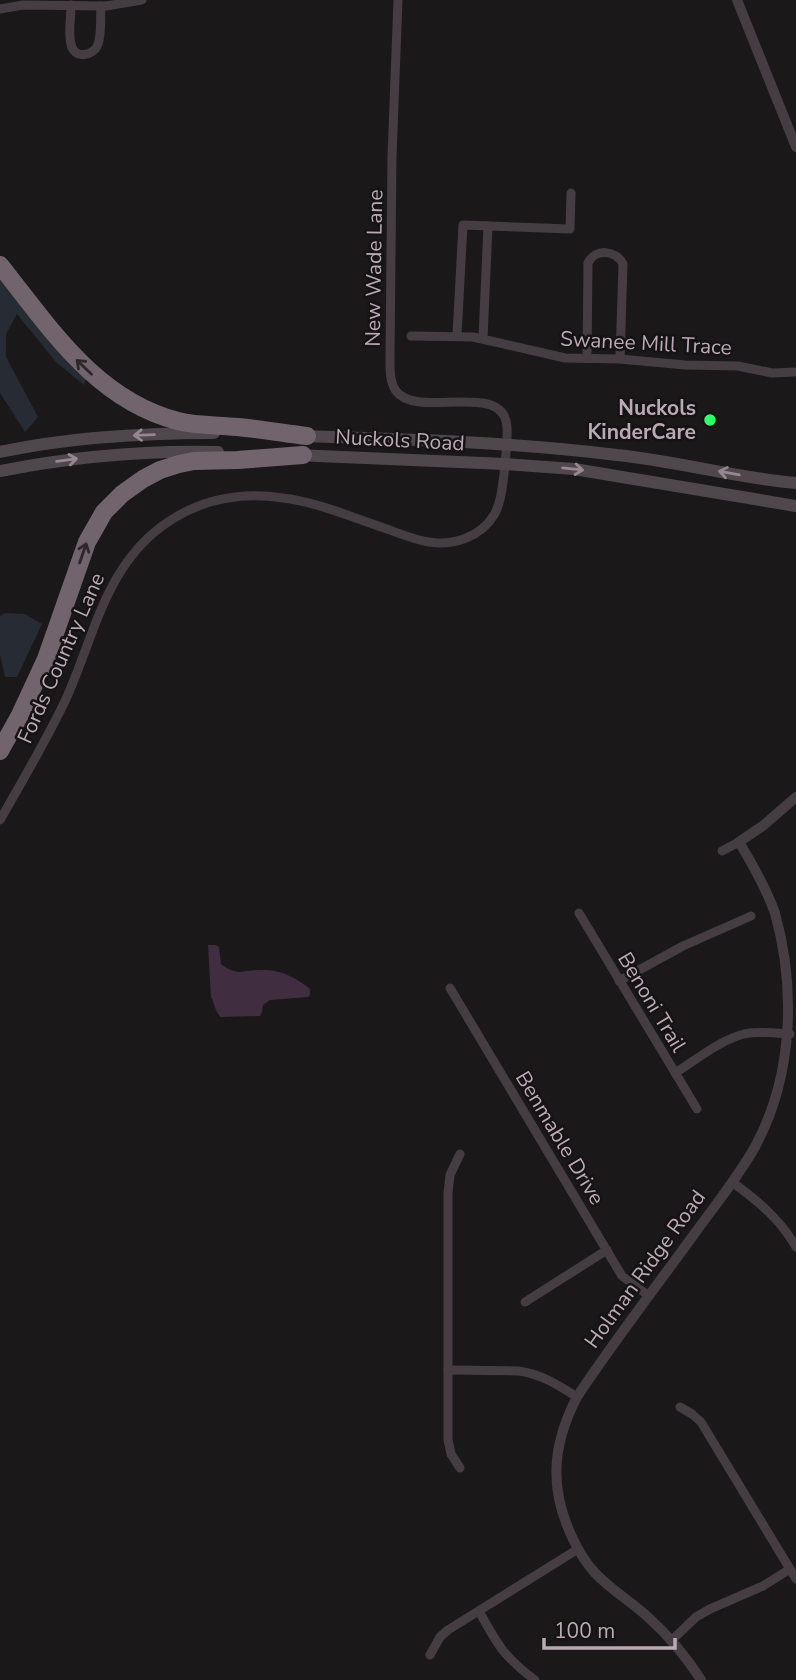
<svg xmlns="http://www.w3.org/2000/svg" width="796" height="1680" font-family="'Nunito Sans',sans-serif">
<rect width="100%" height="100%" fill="#1b1819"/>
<g fill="#272b33">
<polygon points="0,273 87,377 84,385 56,362 17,314 6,334 6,357 38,417 25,432 0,393"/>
<polygon points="5,613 25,614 42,624 17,677 5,677 0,655 0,616"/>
</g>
<path fill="#402d3f" d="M208,945H215L219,947L221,964C239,978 244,969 264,970C281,970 297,978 310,989V994L308,997L270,1000L263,1005L262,1012L260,1016L221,1017C215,1012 215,1004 211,997Z"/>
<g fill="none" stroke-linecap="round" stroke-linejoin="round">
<g stroke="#453d42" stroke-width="9">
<path d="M71,5C71,18 68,32 71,44C73,59 94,57 98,44C102,33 100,18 101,6"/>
<polyline points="0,9 23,5 106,6 142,0"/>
<polyline points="457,335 463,225 570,229 571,193"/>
<polyline points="411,336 473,337 565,358 620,359 685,365 738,366 772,373 796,372"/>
<polyline points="483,338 488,226"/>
<path d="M587,358L588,263C595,248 616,250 623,264L620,359"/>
<path d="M0,820C23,780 46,741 66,699C95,635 106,561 171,520C204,499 243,492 283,498C317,502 351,517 384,528C399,533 414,540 429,542C453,546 481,537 494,515C501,503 502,488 504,474C505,459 508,442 507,427C504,379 417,420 396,391C389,381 390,367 390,355L392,156L398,0"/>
<polyline points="722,851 739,842"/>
<polyline points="579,913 697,1109"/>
<polyline points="619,981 683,946 751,916"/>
<polyline points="450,988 622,1276 649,1296"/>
<path d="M675,1073C696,1060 720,1040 744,1034C759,1031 775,1033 790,1034"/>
<polyline points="460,1154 450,1175 448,1193 448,1440 451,1454 460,1468"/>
<path d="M732,1182C758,1201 780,1219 796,1247"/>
<polyline points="525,1302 607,1250"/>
<path d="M448,1370L519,1371C541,1374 558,1385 577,1397"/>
<polyline points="680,1407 692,1414 701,1422 796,1579"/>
<path d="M479,1611C497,1644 504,1657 535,1680"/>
<polyline points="671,1641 696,1617 710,1609 763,1586 790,1569"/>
<polyline points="430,1655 440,1637 448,1630 578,1549"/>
</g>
<g stroke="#453d42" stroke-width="10">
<polyline points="737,0 796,147"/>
<path d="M701,1680C687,1658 669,1636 649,1618C632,1602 611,1590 595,1573C585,1562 578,1550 572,1537C549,1488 552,1445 577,1397C614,1341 656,1287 695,1233C716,1204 739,1176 756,1145C793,1075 796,989 775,913C766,888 753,865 739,842L764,825L796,797"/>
</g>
<g stroke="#50474d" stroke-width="12">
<path d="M299,436C405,439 512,442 617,455C677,461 736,478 796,483"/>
<path d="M0,452C70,437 142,433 214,433"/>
<polyline points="296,455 505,464 574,469 796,506"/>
<path d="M0,471C71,457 145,450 218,452"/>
</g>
<g stroke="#72646d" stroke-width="18">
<path d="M0,265C50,328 96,400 178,421C197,426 218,425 237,427C260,429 283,433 307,436"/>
<polyline points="0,751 20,715 46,659 87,542 104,512 122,494 143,479 160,470 179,464 194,461 238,460 303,455"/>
</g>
</g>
<defs><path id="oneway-shaft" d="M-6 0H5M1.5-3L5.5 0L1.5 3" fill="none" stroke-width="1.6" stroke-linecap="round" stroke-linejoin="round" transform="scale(1.75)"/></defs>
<g stroke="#2d272a">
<use href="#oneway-shaft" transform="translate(84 367) rotate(-136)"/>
<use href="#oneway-shaft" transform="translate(83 553) rotate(-71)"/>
</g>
<g stroke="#968791">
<use href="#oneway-shaft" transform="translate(144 435) rotate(178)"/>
<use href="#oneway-shaft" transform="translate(67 460) rotate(-7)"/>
<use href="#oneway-shaft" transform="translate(573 469) rotate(6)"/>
<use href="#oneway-shaft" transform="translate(729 473) rotate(-170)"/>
</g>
<circle fill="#2cff67" stroke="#161314" stroke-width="2.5" cx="710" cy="420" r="7"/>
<g text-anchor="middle" stroke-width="5" stroke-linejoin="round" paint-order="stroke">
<g font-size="21" fill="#bca9b6" stroke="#161314">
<text transform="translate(374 268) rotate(-89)" y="7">New Wade Lane</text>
<text transform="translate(646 343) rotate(3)" y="7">Swanee Mill Trace</text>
<text transform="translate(400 440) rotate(3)" y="7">Nuckols Road</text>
<text transform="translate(61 658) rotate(-66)" y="7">Fords Country Lane</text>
<text transform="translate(652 1002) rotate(59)" y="7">Benoni Trail</text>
<text transform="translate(560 1138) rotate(59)" y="7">Benmable Drive</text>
<text transform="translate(645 1269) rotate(-54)" y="7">Holman Ridge Road</text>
</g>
<g font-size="21" font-weight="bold" fill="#bca9b6" stroke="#161314" text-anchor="end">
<text x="696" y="415">Nuckols<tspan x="696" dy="24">KinderCare</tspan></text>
</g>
</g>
<path d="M544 1638v10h131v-10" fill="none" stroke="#bca9b6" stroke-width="3.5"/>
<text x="554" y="1638" font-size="21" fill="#bca9b6" stroke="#161314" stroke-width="5" paint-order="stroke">100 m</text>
</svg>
